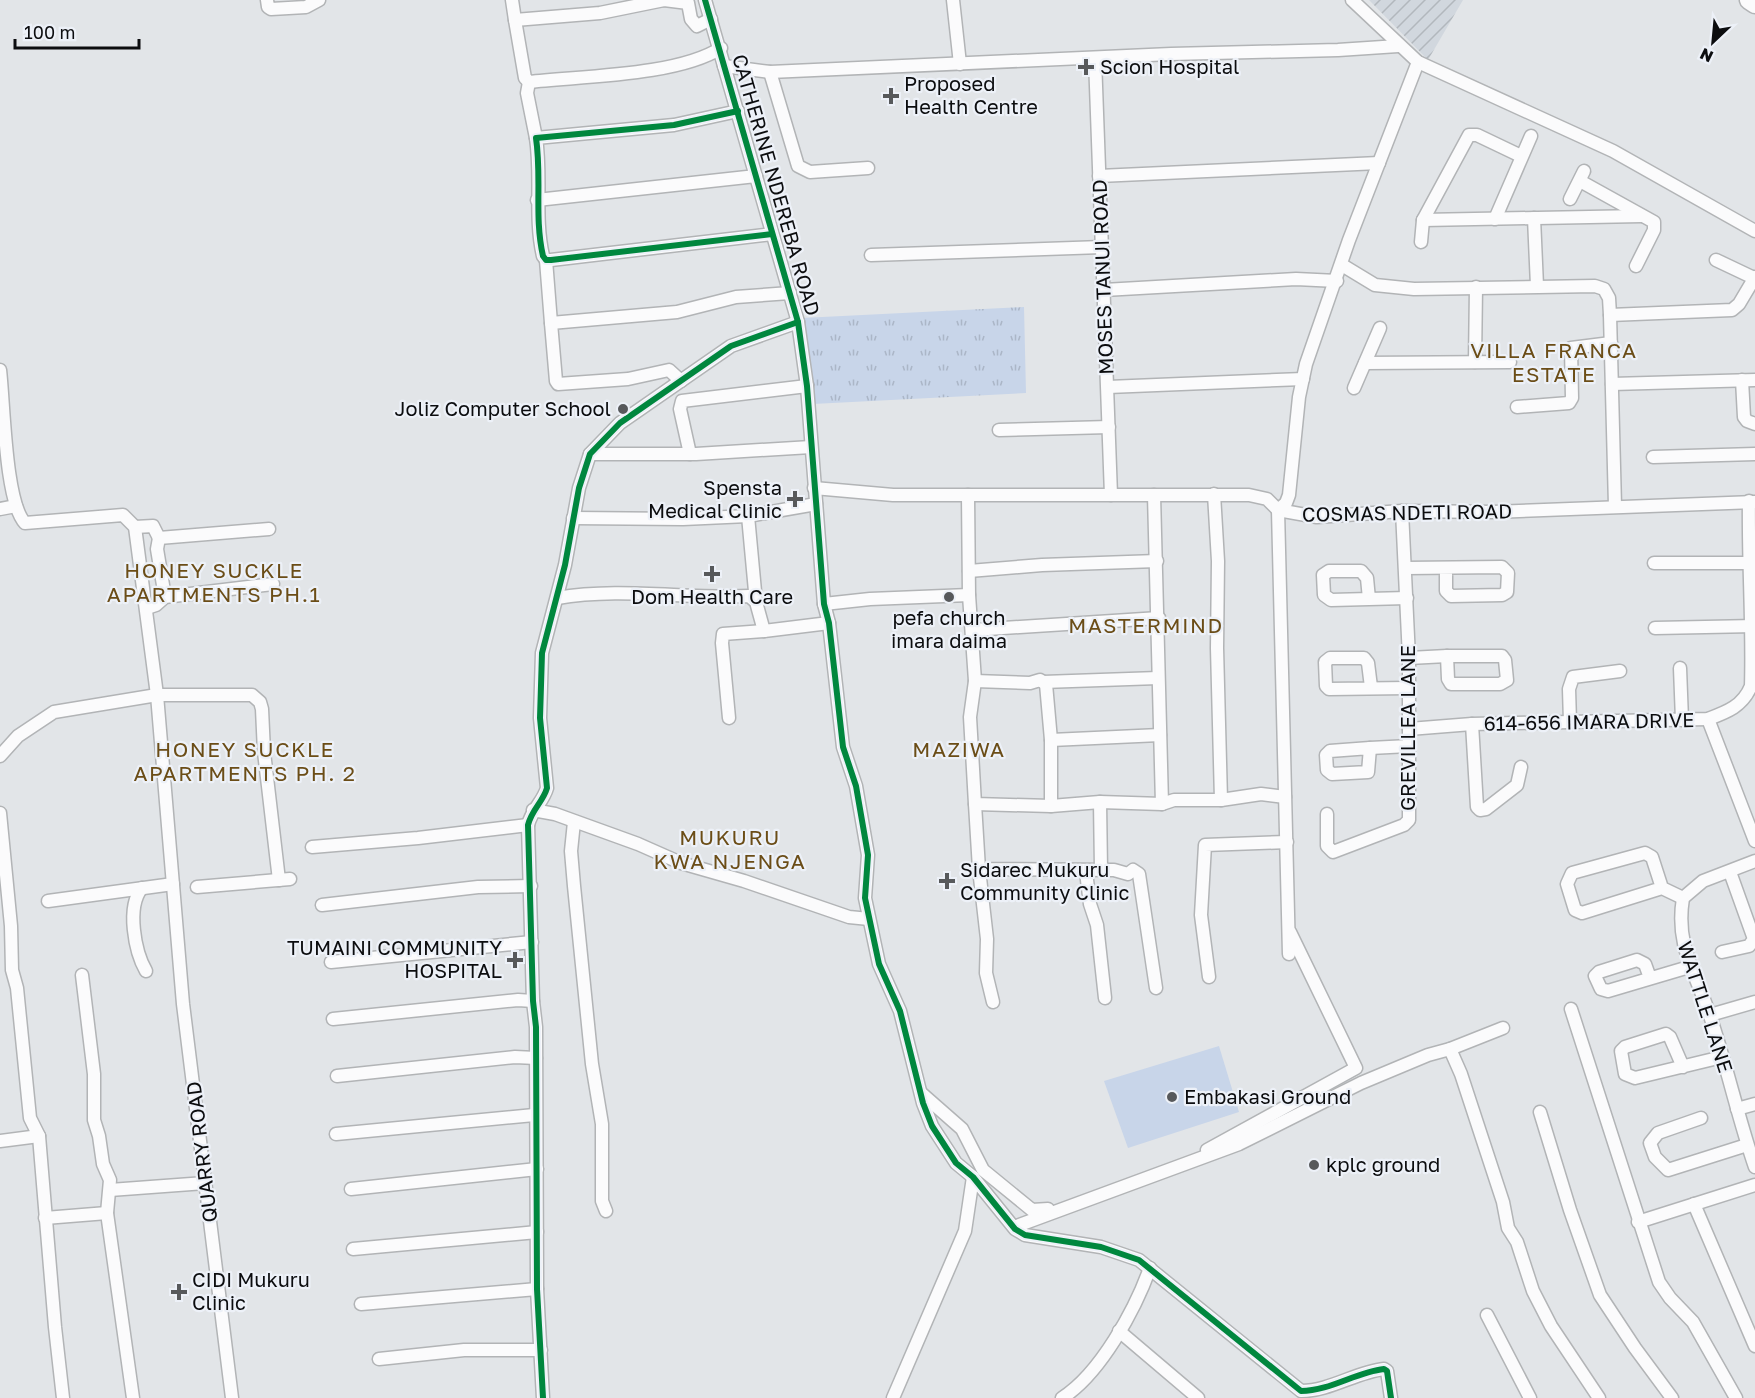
<svg xmlns="http://www.w3.org/2000/svg" width="1755" height="1398" font-family="'Golos Text',sans-serif">
<defs>
<pattern id="industrial-furrows" width="10" height="10" patternUnits="userSpaceOnUse" patternTransform="scale(1.5)"><rect width="10" height="10" fill="#d1d7de"/><path d="M-1 1l2-2M0 10L10 0M9 11l2-2" fill="none" stroke="#b2b7bd"/></pattern>
<pattern id="park-tufts" width="24" height="20" patternUnits="userSpaceOnUse" patternTransform="scale(1.5)"><rect width="24" height="20" fill="#c8d5e9"/><path d="M3 7l-1-3M5 7V3M7 7l1-3M15 17l-1-3M17 17v-4M19 17l1-3" fill="none" stroke="#abb6c7"/></pattern>
</defs>
<rect width="100%" height="100%" fill="#e2e5e8"/>
<polygon fill="url(#industrial-furrows)" points="1369,0 1463,0 1428,60"/>
<polygon fill="#c8d5e9" points="1219,1046 1239,1112 1128,1148 1104,1081"/>
<polygon fill="url(#park-tufts)" points="1024,307 1026,393 813,404 802,318"/>
<g fill="none" stroke-linecap="round" stroke-linejoin="round">
<g stroke="#b2b4b6" stroke-width="15">
<g id="minor">
<polyline points="267,0 268,7 271,9 306,7 319,0"/>
<polyline points="512,0 515,20 600,13 664,0"/>
<polyline points="664,0 688,3 691,19 697,26 711,19"/>
<path d="M705,0L798,322L807,386L824,604L829,623L843,747L856,786L868,855L865,898L879,964L900,1011L923,1103L932,1126L956,1163L973,1177L1015,1229L1025,1235L1101,1247L1139,1260L1301,1391C1330,1391 1356,1372 1384,1369L1387,1371L1391,1398"/>
<polyline points="953,0 960,64"/>
<polyline points="1352,0 1418,62 1613,151 1755,231"/>
<path d="M515,20L525,78L529,82C582,76 677,76 721,48"/>
<polyline points="1095,59 1111,495"/>
<polyline points="724,66 770,72 1171,54 1338,50 1398,46"/>
<polyline points="770,72 798,166 810,172 868,168"/>
<polyline points="529,82 527,93 536,138"/>
<path d="M738,111L674,125L536,138C542,178 534,217 543,256L546,260H551L772,234"/>
<polyline points="1099,176 1379,163"/>
<polyline points="1580,181 1654,222 1654,230 1636,266"/>
<polyline points="1570,199 1584,171"/>
<polyline points="537,200 756,176"/>
<polyline points="1534,218 1537,286"/>
<polyline points="1495,219 1531,136"/>
<polyline points="1423,220 1642,216"/>
<polyline points="1421,242 1423,220 1469,135 1477,135 1521,156"/>
<polyline points="871,255 1102,247"/>
<polyline points="546,260 551,323"/>
<polyline points="1716,260 1754,278"/>
<polyline points="1342,265 1375,285 1414,289 1595,286 1604,289 1609,298 1610,315 1615,506"/>
<polyline points="1104,290 1296,279 1337,281"/>
<polyline points="1610,315 1732,310 1739,304 1755,277"/>
<polyline points="1475,362 1476,287"/>
<polyline points="1365,363 1510,362"/>
<path d="M0,370C4,403 5,502 25,523L123,515L135,527L157,695L183,1004L232,1398"/>
<polyline points="1742,380 1744,417 1747,421 1755,424"/>
<polyline points="681,381 669,370 628,379 558,384 556,381 551,323 677,312 736,297 790,293"/>
<polyline points="1612,384 1755,380"/>
<polyline points="1108,387 1303,379"/>
<polyline points="1354,388 1380,328"/>
<polyline points="1517,407 1569,403 1572,398 1571,348 1611,343"/>
<polyline points="999,430 1109,427"/>
<polyline points="590,454 696,454 811,447"/>
<polyline points="690,454 680,409 682,401 807,386"/>
<polyline points="1653,457 1755,454"/>
<polyline points="814,488 893,495 1249,495 1267,499 1278,510 1317,517 1402,511 1493,512 1755,502"/>
<polyline points="1214,494 1218,561 1217,648 1221,800"/>
<polyline points="968,495 969,595 975,681 970,717 975,804 1051,806 1100,802 1162,804 1174,800 1221,800 1261,794 1285,797"/>
<polyline points="1154,495 1162,804"/>
<polyline points="0,509 16,506"/>
<polyline points="748,516 756,602"/>
<polyline points="573,518 683,519 748,516 816,504"/>
<polyline points="135,527 153,526 159,538 269,529"/>
<polyline points="159,538 157,549 165,597"/>
<polyline points="1654,563 1755,563"/>
<polyline points="1406,568 1502,567 1508,573 1507,592 1502,595 1451,596 1446,591 1446,568"/>
<polyline points="969,571 1042,565 1157,561"/>
<path d="M557,598C620,587 686,599 749,596L756,602L764,631L829,623"/>
<polyline points="1369,599 1367,578 1361,571 1329,571 1323,575 1324,595 1331,600 1407,598"/>
<polyline points="824,604 870,599 969,595"/>
<polyline points="147,608 156,605 165,597 273,584"/>
<polyline points="1655,628 1755,626"/>
<polyline points="973,630 1159,618"/>
<polygon points="1447,656 1502,656 1505,660 1507,680 1500,684 1451,684 1448,679"/>
<polyline points="1409,658 1447,656"/>
<polyline points="1680,668 1682,720"/>
<polyline points="975,681 1030,683 1040,680 1046,684 1051,740 1160,735"/>
<polyline points="1043,682 1158,678"/>
<polyline points="1371,687 1368,663 1364,658 1330,658 1325,662 1326,686 1329,689 1408,688"/>
<polyline points="729,718 722,643 723,634 764,631"/>
<polyline points="1708,719 1755,841"/>
<polyline points="1570,722 1569,689 1573,677 1620,671"/>
<polyline points="1472,724 1477,807 1480,810 1486,809 1517,785 1521,767"/>
<path d="M1409,729L1472,724L1708,719C1727,712 1743,706 1751,686C1753,625 1748,563 1749,501"/>
<polyline points="1051,740 1051,806"/>
<polygon points="1370,748 1368,772 1332,774 1327,770 1326,755 1330,751"/>
<polyline points="1370,748 1409,746"/>
<polyline points="0,756 18,736 54,712 157,695 252,695 260,702 262,709 264,752 279,880"/>
<polyline points="1100,802 1101,870"/>
<polyline points="975,804 979,869 1114,870 1128,874 1133,870 1139,874 1156,988"/>
<polyline points="533,810 555,814 638,844 681,863 744,881 849,917 869,919"/>
<polyline points="0,813 11,926 12,970 17,988 30,1118 39,1136 55,1327 63,1398"/>
<polyline points="1327,814 1327,846 1333,852 1404,825 1409,820 1409,658 1402,511"/>
<polyline points="574,822 571,851 574,886 592,1064 602,1124 602,1201 606,1211"/>
<polyline points="312,847 418,838 528,825"/>
<path d="M1755,861L1703,881L1683,898C1675,946 1696,973 1710,1016C1727,1066 1738,1118 1755,1167"/>
<polyline points="979,869 987,939 986,973 993,1002"/>
<polyline points="1086,872 1090,904 1097,925 1105,998"/>
<polyline points="197,887 290,879"/>
<path d="M142,888C126,907 135,952 146,971"/>
<polyline points="1662,888 1652,857 1645,853 1572,873 1567,884 1575,910 1582,913 1662,888 1683,898"/>
<polyline points="48,901 173,884"/>
<polyline points="322,905 478,887 531,886"/>
<polyline points="1722,952 1749,946 1754,939 1730,872"/>
<polyline points="1289,954 1278,510 1286,503 1289,495 1299,397 1306,364 1349,240 1418,62"/>
<polyline points="331,962 532,942"/>
<polyline points="82,975 94,1074 94,1120 99,1136 103,1164 110,1180 107,1213 133,1398"/>
<polyline points="1209,977 1201,915 1205,845 1287,842"/>
<polyline points="1650,978 1645,964 1637,960 1599,972 1595,976 1601,989 1608,991 1689,967"/>
<polyline points="1571,1009 1659,1282 1670,1298 1693,1322 1736,1398"/>
<polyline points="1710,1015 1755,1002"/>
<polyline points="333,1019 518,1000 533,1001"/>
<polyline points="1450,1049 1503,1028"/>
<polyline points="1683,1067 1670,1037 1666,1034 1625,1047 1621,1051 1625,1074 1635,1078 1722,1057"/>
<polyline points="337,1076 515,1057 536,1058"/>
<polyline points="921,1093 962,1129 983,1170 1032,1210 1048,1209"/>
<polyline points="1737,1109 1755,1104"/>
<polyline points="1540,1112 1570,1210 1600,1295 1635,1348 1672,1398"/>
<polyline points="1701,1118 1658,1133 1650,1143 1655,1157 1668,1170 1747,1145"/>
<polyline points="336,1134 534,1115"/>
<polyline points="0,1141 39,1136"/>
<polyline points="1207,1150 1356,1068 1290,932"/>
<polyline points="351,1189 537,1169"/>
<polyline points="110,1190 205,1183"/>
<polyline points="1694,1204 1755,1346"/>
<polyline points="45,1218 107,1213"/>
<polyline points="1638,1222 1755,1185"/>
<polyline points="1014,1227 1239,1144 1361,1083 1428,1055 1450,1049 1461,1074 1503,1202 1508,1228 1517,1242 1533,1291 1551,1326 1599,1398"/>
<polyline points="353,1249 537,1232"/>
<polyline points="361,1304 537,1289"/>
<polyline points="1487,1315 1530,1398"/>
<polyline points="1119,1331 1198,1398"/>
<polyline points="379,1359 464,1350 541,1350"/>
<path d="M543,1398L537,1289L536,1027L533,1001L528,825C532,809 543,802 547,788L540,718L542,653L565,565L579,488L590,454L620,423L731,346L798,322"/>
<polyline points="893,1398 965,1231 973,1177"/>
<path d="M1062,1398C1100,1374 1135,1310 1150,1268"/>
</g>
</g>
<g stroke="#b2b4b6" stroke-width="21">
<polyline id="highway" points="1749,0 1755,4"/>
</g>
<use href="#minor" stroke="#fbfbfc" stroke-width="12"/>
<use href="#highway" stroke="#fbfbfc" stroke-width="18"/>
<g stroke="#edf1f8" stroke-width="10">
<g id="cycleway">
<path d="M705,0L798,322L807,386L824,604L829,623L843,747L856,786L868,855L865,898L879,964L900,1011L923,1103L932,1126L956,1163L973,1177L1015,1229L1025,1235L1101,1247L1139,1260L1301,1391C1330,1391 1356,1372 1384,1369L1387,1371L1391,1398"/>
<path d="M738,111L674,125L536,138C542,178 534,217 543,256L546,260H551L772,234"/>
<path d="M543,1398L537,1289L536,1027L533,1001L528,825C532,809 543,802 547,788L540,718L542,653L565,565L579,488L590,454L620,423L731,346L798,322"/>
</g>
</g>
<use href="#cycleway" stroke="#00873e" stroke-width="6"/>
</g>
<g fill="#57595b" stroke="#edf1f8" stroke-width="2">
<path d="M1083 58h6v6h6v6h-6v6h-6v-6h-6v-6h6z"/>
<path d="M888 87h6v6h6v6h-6v6h-6v-6h-6v-6h6z"/>
<circle cx="623" cy="409" r="6"/>
<path d="M792 490h6v6h6v6h-6v6h-6v-6h-6v-6h6z"/>
<path d="M709 565h6v6h6v6h-6v6h-6v-6h-6v-6h6z"/>
<circle cx="949" cy="597" r="6"/>
<path d="M944 872h6v6h6v6h-6v6h-6v-6h-6v-6h6z"/>
<path d="M512 951h6v6h6v6h-6v6h-6v-6h-6v-6h6z"/>
<circle cx="1172" cy="1097" r="6"/>
<circle cx="1314" cy="1165" r="6"/>
<path d="M176 1283h6v6h6v6h-6v6h-6v-6h-6v-6h6z"/>
</g>
<g text-anchor="middle" stroke-width="4.5" stroke-linejoin="round" paint-order="stroke">
<g font-size="20" fill="#0c0d0f" stroke="#edf1f8" text-anchor="start">
<text x="1100" y="74">Scion Hospital</text>
<text x="904" y="91">Proposed<tspan x="904" dy="23">Health Centre</tspan></text>
<text x="611" y="416" text-anchor="end">Joliz Computer School</text>
<text x="782" y="495" text-anchor="end">Spensta<tspan x="782" dy="23">Medical Clinic</tspan></text>
<text x="712" y="604" text-anchor="middle">Dom Health Care</text>
<text x="949" y="625" text-anchor="middle">pefa church<tspan x="949" dy="23">imara daima</tspan></text>
<text x="960" y="877">Sidarec Mukuru<tspan x="960" dy="23">Community Clinic</tspan></text>
<text x="502" y="955" text-anchor="end">TUMAINI COMMUNITY<tspan x="502" dy="23">HOSPITAL</tspan></text>
<text x="1184" y="1104">Embakasi Ground</text>
<text x="1326" y="1172">kplc ground</text>
<text x="192" y="1287">CIDI Mukuru<tspan x="192" dy="23">Clinic</tspan></text>
</g>
<g font-size="20" fill="#0c0d0f" stroke="#edf1f8">
<text transform="translate(776 185) rotate(74)" y="7">CATHERINE NDEREBA ROAD</text>
<text transform="translate(1103 277) rotate(-92)" y="7">MOSES TANUI ROAD</text>
<text transform="translate(1407 513) rotate(-1)" y="7">COSMAS NDETI ROAD</text>
<text transform="translate(1589 722) rotate(-1)" y="7">614-656 IMARA DRIVE</text>
<text transform="translate(1408 728) rotate(-90)" y="7">GREVILLEA LANE</text>
<text transform="translate(1705 1007) rotate(72)" y="7">WATTLE LANE</text>
<text transform="translate(202 1152) rotate(-97)" y="7">QUARRY ROAD</text>
</g>
<g font-size="21" letter-spacing="1.5" fill="#6b4d17" stroke="#edf1f8">
<text x="1554" y="358">VILLA FRANCA<tspan x="1554" dy="24">ESTATE</tspan></text>
<text x="214" y="578">HONEY SUCKLE<tspan x="214" dy="24">APARTMENTS PH.1</tspan></text>
<text x="1146" y="633">MASTERMIND</text>
<text x="245" y="757">HONEY SUCKLE<tspan x="245" dy="24">APARTMENTS PH. 2</tspan></text>
<text x="959" y="757">MAZIWA</text>
<text x="730" y="845">MUKURU<tspan x="730" dy="24">KWA NJENGA</tspan></text>
</g>
</g>
<g transform="translate(1713 42) rotate(206)" stroke="#edf1f8" stroke-width="4.5" paint-order="stroke">
<path d="M0-4.5L10 22L0 15L-10 22Z" fill="#0c0d0f"/>
<text y="-9" font-size="16" font-weight="bold" text-anchor="middle" fill="#0c0d0f">N</text>
</g>
<path d="M15 39v9h124v-9" fill="none" stroke="#0c0d0f" stroke-width="3"/>
<text x="24" y="39" font-size="18" fill="#0c0d0f" stroke="#edf1f8" stroke-width="4.5" paint-order="stroke">100 m</text>
</svg>
